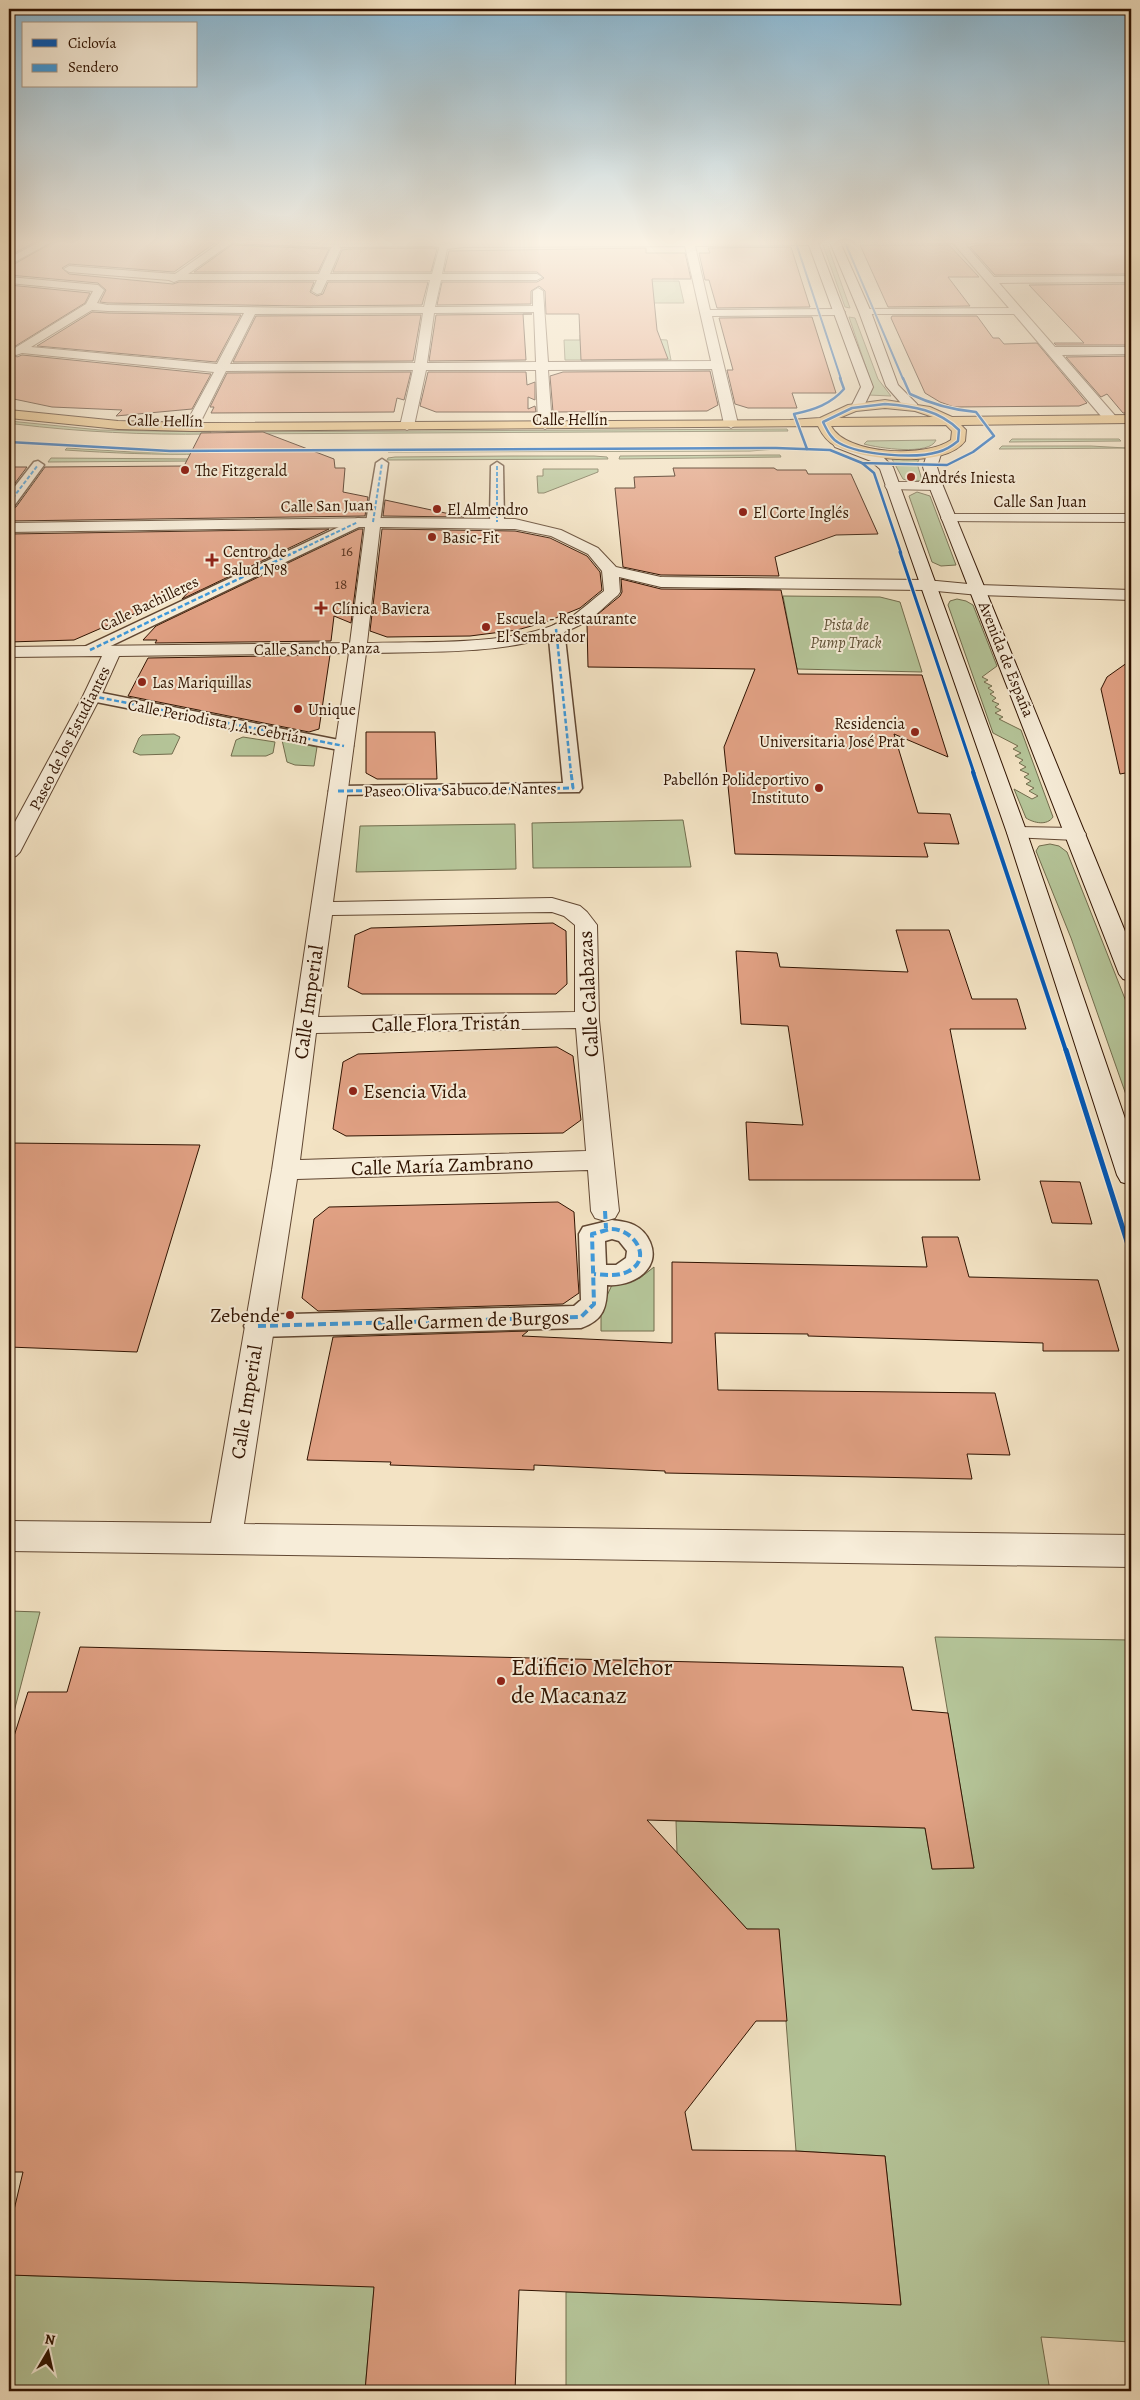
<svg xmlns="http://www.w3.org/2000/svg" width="1140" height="2400" font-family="Alegreya,serif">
<rect width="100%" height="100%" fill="#f3e3c4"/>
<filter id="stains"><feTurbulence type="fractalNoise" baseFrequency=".004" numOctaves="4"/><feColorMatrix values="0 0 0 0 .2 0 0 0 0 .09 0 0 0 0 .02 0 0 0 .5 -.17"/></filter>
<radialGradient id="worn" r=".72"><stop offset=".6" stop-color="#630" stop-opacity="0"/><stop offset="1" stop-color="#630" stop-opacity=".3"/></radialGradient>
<g fill="#b5c599" stroke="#726c4d">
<polygon points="823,245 828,246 850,308 845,307"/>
<polygon points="647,281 679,281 684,303 650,303"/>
<polygon points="849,317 855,318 878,379 891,396 868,395 872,385"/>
<polygon points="580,335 667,340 671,360 565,360 564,340 580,340"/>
<path d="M9,421L100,430L211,432L210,434C145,435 80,432 15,424L9,423Z"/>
<polygon points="787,429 788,431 225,434 226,432"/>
<polygon points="1012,439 1119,439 1121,441 1009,442"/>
<path d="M936,440C930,456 878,448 864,444L867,441Z"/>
<polygon points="1002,446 1091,446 1126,448 999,449"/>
<path d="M67,448L132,452H205L204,454C157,455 111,453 65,450Z"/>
<polygon points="777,449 750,451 388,452 388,450"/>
<polygon points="768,455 780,455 781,457 619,459 620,456"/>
<polygon points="512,456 594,456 607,457 608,459 387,460 388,458 395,457"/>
<polygon points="51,458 194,459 199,461 48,462"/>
<polygon points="892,459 919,460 917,463 922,480 912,482 903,479"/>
<polygon points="543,469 598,469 598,472 544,493 538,493 537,476 543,476"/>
<polygon points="917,492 930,496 956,565 941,566 932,562 909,496"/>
<polygon points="783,596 880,597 900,602 922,672 797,669"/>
<path d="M957,599L966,601L973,605L997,666L982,677L988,680L984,682L992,686L988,688L994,692L990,694L996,698L992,701L999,704L995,707L1001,710L995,713L1003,717L999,719L1021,730L1053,817C1047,826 1034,823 1026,818L1014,789L1032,799L1038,796L1029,791L1034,788L1026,784L1031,781L1024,777L1029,774L1020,770L1026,767L1019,763L1023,760L1015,756L1021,753L1013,749L1018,746L993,733L948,605L950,601Z"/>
<polygon points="174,734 180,737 172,754 140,755 133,752 139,738 142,735"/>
<polygon points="243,737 275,742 273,753 266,756 231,756 236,740"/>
<polygon points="282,740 317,747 314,766 295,765 287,762"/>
<polygon points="683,820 691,867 533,868 532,823"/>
<polygon points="515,824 516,869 356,872 360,826"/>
<polygon points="1050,844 1059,846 1067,852 1131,1014 1131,1109 1071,938 1036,851 1039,846"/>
<polygon points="654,1267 654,1331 601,1331 601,1308 612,1285 640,1278"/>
<polygon points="9,1611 40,1612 9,1731"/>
<polygon points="935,1637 1131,1640 1131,2342 1041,2337 1050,2391 566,2391 566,2292 901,2304 885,2156 796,2151 779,1930 747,1929 677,1853 676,1821 925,1828 932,1869 974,1868"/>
<polygon points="9,2275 328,2285 375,2277 365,2390 214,2389 213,2391 9,2391"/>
</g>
<g fill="#e1a184" stroke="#301301">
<polygon points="9,240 39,240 9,256"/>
<polygon points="57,240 219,240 174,272 69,264 62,268 69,274 173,284 179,282 314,282 310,292 317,296 323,294 328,282 428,282 422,305 308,306 108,303 100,302 106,290 98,283 9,275 9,267"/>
<polygon points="233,244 234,245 329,249 318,272 194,272"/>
<polygon points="860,245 949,245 979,277 948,277 970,306 888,307"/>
<polygon points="977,245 1123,245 1131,252 1131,274 995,275 970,247"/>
<polygon points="791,247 810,307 717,308 709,280 705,280 699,253 710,253 708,248"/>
<polygon points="646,248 646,253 685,253 691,279 652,279 657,330 668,359 581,360 579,314 546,314 545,291 539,286 531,291 531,304 437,305 442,282 537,282 544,278 537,272 444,272 449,251"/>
<polygon points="349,249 432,248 437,249 431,272 333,272 342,250"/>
<polygon points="1131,284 1131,345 1056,345 1054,343 1084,343 1029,285"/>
<polygon points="9,285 90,293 85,303 9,350"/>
<polygon points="92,312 108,313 241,315 216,362 37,346"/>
<polygon points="523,314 526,360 429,361 436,315 532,314"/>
<polygon points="421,315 413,361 233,362 256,316"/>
<polygon points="892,316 977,316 993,338 999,338 1004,344 1037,343 1087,403 1079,406 954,407 940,402 925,393 891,318"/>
<polygon points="812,317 836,393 792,393 797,408 748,408 735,404 727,370 733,370 719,318"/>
<polygon points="9,352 17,357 22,355 211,374 192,409 116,416 122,410 52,407 9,398"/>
<polygon points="1131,356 1131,413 1123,413 1107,394 1101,397 1066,357"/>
<polygon points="710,371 718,405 707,411 553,412 550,376 563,372"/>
<polygon points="411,372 404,400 397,398 394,412 211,413 214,407 210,407 227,373"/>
<polygon points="428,372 526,372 527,385 535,382 535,400 528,397 528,409 535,406 536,412 436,412 420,406"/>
<polygon points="263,432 334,459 335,468 345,468 343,492 368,497 365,516 9,521 9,509 16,507 45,467 184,466 201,433"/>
<polygon points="9,467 27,467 9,491"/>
<polygon points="673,468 774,468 777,470 806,470 808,474 851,474 878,534 836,535 775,557 779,576 661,575 623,567 615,488 635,488 634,477 675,476"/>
<polygon points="385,500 464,517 383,516"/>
<polygon points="329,529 182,599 191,589 74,640 9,642 9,534"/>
<polygon points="359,529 363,529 351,623 334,616 331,641 155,643 157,640 143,640 156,626"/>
<polygon points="382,529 515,531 550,538 587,556 600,572 602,590 580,608 546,622 517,630 470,636 387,637 370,631"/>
<polygon points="621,579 661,589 781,590 798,674 922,675 948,757 894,734 918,813 950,814 959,844 924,843 928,857 735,854 724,747 755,669 588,667 587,623 620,596 622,592"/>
<polygon points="330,655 319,729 309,732 128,696 148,658"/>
<polygon points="1131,660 1131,772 1120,774 1101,689 1107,677"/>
<polygon points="366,732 435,732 437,779 377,779 366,773"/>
<polygon points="553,923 566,931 567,984 556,994 362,994 348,987 355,935 371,928"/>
<polygon points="896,930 949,930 972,999 1017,999 1026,1029 950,1029 980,1180 749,1180 746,1122 803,1125 788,1026 741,1024 736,951 777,953 780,967 908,972"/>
<polygon points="557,1047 573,1056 581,1120 563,1133 346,1136 333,1129 343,1062 358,1054"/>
<polygon points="9,1143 200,1145 137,1352 9,1347"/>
<polygon points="1040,1181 1080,1182 1092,1224 1052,1223"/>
<polygon points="558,1202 574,1212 578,1279 579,1293 563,1304 318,1311 302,1298 314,1219 329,1207"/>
<polygon points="922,1237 958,1237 969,1277 1098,1280 1119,1351 1043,1351 1043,1343 808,1336 808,1334 715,1333 718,1390 995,1393 1010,1455 967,1454 972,1479 665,1473 665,1471 534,1465 534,1470 390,1465 391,1462 307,1460 333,1337 528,1331 522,1336 672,1343 672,1262 927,1267"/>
<polygon points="80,1647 903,1667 912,1710 948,1713 974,1868 932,1869 925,1828 647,1820 747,1929 779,1929 787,2021 756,2021 685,2112 692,2150 796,2151 885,2156 901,2305 519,2290 515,2391 365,2391 374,2287 9,2275 9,2231 23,2172 9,2172 9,1752 28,1692 67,1692"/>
</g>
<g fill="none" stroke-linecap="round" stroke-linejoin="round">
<g stroke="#614732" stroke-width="3">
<g id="pedestrian">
<polygon points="230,240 432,240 451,245 447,248 432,246 329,247 234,243"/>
<polygon points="382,459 388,463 380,522 373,526 366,522 376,463"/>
<polygon points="38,461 44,465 14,506 9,507 9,494 34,462"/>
<polygon points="497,462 503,466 504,522 497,526 490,522 491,466"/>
<polygon points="358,518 363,519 365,522 363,525 96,653 84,653 82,650 84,647"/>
<polygon points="556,624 564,629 582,788 579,792 332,795 329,791 332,787 338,786 563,783 548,629"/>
<polygon points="92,691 344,741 350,742 353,746 350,750 344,751 86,700 84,696 86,692"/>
<path d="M612,1220C619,1221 628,1222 634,1225C642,1229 647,1235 650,1242C662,1270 631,1287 607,1285C607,1307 604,1320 581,1328L258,1337L248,1334L244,1326L248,1318L258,1315L574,1306L581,1300L579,1234L583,1227ZM612,1239L619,1241L627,1251L626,1258L616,1265H606L605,1241Z"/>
</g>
</g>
<g stroke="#614732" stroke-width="2">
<g id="minor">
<polygon points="43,240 55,240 9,265 9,258"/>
<path d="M224,240H236L188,274H319L331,248L336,245L341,248L330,274H432L440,245L464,241L1131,240V243H964L994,277L1131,276V282L999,283L1055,347H1131V354L1062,355L1118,419L1116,422H1106L1014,314H861V310L865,309L1009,308L953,243L817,242L812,245L695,246L710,310L839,309L845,312L839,315L712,316L738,424L731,428L724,424L712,369L548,370L552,425L545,429L538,425L536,370H426L414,426L407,430L400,426L413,370L226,371L198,427L191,431L184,427L214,372L22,353L16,355L10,351L86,304L93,291L9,283V277L98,285L104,290L97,303L108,305L308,308L424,307L430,280H327L321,293L317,294L312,291L317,280H179L174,282L169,280L69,272L64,269L69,266L175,274ZM685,246L711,361L548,362L543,291L538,288L533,291V306L435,307L441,280H537L542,277L537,274H442L447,249L464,247ZM92,310L108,311L244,313L217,364L31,347ZM534,312L536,362L427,363L434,313ZM423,313L415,363L230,364L255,314Z"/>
<polygon points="892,482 936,482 943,486 936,490 887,489 885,486 887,483"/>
<polygon points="948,514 1131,514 1131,522 943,521 941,518"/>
<path d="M373,518L515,519L561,530L598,548L616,567L661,577L926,580L979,585L1131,590V600L979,595L926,590L661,587L619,577L620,592L618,595C606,605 595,617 582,624C521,656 433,651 366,653L333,902L552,898L580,906L587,912L597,925L599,1020L619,1211L615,1218L605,1221L595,1218L591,1211L588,1170L297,1179L244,1524L1131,1535V1567L9,1551V1521L211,1523L272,1170L349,653L119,656L101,696L20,852L16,856L9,858V833L83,696L102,656L9,657V647L350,643L365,527L9,532V523ZM380,527L515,529L551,536L588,554L602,571L604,591C593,599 582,610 571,617C518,647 427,641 367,643ZM552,912L564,916L575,925V1012L318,1017L332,915ZM576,1028L586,1151L300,1160L316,1033Z"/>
<polygon points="1017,827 1076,828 1083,830 1086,834 1083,838 1076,840 1010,837 1007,833 1010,829"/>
</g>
</g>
<g stroke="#301301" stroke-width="2">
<g id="secondary">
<polygon points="807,240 817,240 873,387 863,408 853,408 852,405 861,387"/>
<polygon points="829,240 839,240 871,312 898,385 917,404 918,407 917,410 907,410 886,386 859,312"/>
<polygon points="840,440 881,455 893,467 1027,833 1131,1136 1131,1185 1121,1182 1117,1175 1007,833 880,469 871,461 835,447 833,444"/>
<polygon points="934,450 941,454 937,467 943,486 1131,946 1131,981 1123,979 1119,974 929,486 923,467 927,454"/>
</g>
</g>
<g stroke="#301301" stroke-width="2">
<path id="primary" d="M885,400L930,407L952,417L1131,415V423L961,425L966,430L965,441C945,469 863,460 836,446C827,442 822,434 818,426L191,431L118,429L9,418V410L118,421L191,423L790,420L820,418L848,405ZM885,408L915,411L933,417L839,418L856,411ZM946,425L952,431L951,440C926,458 846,455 831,426Z"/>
</g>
<use href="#pedestrian" fill="#f7edd9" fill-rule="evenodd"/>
<use href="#minor" fill="#f7edd9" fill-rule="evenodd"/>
<use href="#secondary" fill="#f7edd9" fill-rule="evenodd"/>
<use href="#primary" fill="#eac282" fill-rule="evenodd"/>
<polyline stroke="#3e9add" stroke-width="1" stroke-dasharray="3 1" stroke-linecap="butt" points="234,240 329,244 432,243 447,245"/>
<g stroke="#3e9add" stroke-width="2" stroke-dasharray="4 2" stroke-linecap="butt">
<polyline points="497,466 497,522"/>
<polyline points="9,503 38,465"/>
<polyline points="373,522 382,463"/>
<polyline points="293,553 358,522"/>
</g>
<g stroke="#3e9add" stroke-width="2.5" stroke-dasharray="5 2.5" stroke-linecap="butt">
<polyline points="556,629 571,773"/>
<polyline points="90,650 295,552"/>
<polyline points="92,696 344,746"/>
</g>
<polyline stroke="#3e9add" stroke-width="3" stroke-dasharray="6 3" stroke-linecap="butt" points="338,791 573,788 571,772"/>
<g stroke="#3e9add" stroke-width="4" stroke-dasharray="8 4" stroke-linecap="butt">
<polyline points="605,1211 606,1228"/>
<path d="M258,1326L581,1317L594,1304L592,1234C598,1233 605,1230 611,1229C634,1229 653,1258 629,1271C618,1277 606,1275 594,1274"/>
</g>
<g stroke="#f7edd9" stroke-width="3">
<g id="cycleway-far4">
<polyline points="795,240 841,379"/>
<polyline points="844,240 903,379"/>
</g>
</g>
<g stroke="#f7edd9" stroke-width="4.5">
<g id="cycleway-far3">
<path d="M885,404C913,406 939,410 959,430L958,441C952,446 946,450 938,452C915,459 860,455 839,443C831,439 827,430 823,422L852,408Z"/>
<path d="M9,442L170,451L776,448L830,450L862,463L947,465L973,452L994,436L976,412C953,410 931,404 910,394L903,378"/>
<path d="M807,449L794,414C814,410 831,404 844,389L840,378"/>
<polyline points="862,463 874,473 901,553"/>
</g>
</g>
<g stroke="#f7edd9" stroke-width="5">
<polyline id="cycleway-far2" points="900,552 974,773"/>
</g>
<g stroke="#f7edd9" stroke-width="6">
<polyline id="cycleway-far1" points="973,772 1066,1051"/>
</g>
<g stroke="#f7edd9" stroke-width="8">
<polyline id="cycleway" points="1066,1050 1131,1254"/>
</g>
<use href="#cycleway-far4" stroke="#0057b8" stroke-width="2"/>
<use href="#cycleway-far3" stroke="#0057b8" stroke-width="2.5"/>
<use href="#cycleway-far2" stroke="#0057b8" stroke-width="3"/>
<use href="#cycleway-far1" stroke="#0057b8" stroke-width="4"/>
<use href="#cycleway" stroke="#0057b8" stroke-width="5"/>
</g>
<linearGradient id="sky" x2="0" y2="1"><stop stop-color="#89b8d4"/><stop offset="0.42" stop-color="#faf2e4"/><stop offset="1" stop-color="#faf2e4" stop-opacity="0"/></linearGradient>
<rect width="1140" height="576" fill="url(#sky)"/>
<g fill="#8f2418" stroke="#f7edd9" stroke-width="2">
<circle cx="185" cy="470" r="5"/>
<circle cx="911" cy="477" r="5"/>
<circle cx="437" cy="509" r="5"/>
<circle cx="743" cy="512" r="5"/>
<circle cx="432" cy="537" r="5"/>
<path d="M209.5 552.5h5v5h5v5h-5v5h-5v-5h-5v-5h5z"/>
<path d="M318.5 600.5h5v5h5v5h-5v5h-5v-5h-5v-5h5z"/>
<circle cx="486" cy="627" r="5"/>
<circle cx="142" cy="682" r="5"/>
<circle cx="298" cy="709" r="5"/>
<circle cx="915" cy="732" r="5"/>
<circle cx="819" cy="788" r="5"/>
<circle cx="353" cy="1091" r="5"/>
<circle cx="290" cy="1315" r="5"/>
<circle cx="501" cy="1681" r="5"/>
</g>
<g text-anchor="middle" stroke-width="4" stroke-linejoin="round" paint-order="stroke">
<g font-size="15" fill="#5c3622">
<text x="347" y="556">16</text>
<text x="341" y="589">18</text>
</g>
<g font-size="16" fill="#301301" stroke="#f7edd9">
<text x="570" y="425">Calle Hellín</text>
<text transform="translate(165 420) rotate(1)" y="6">Calle Hellín</text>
<text x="1040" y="507">Calle San Juan</text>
<text transform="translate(327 505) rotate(-1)" y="6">Calle San Juan</text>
<text transform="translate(149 603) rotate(-26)" y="6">Calle Bachilleres</text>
<text transform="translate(317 648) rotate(-1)" y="6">Calle Sancho Panza</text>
<text transform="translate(1007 659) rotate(68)" y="6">Avenida de España</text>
<text transform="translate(218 721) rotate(11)" y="6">Calle Periodista J.A. Cebrián</text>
<text transform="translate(69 738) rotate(-63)" y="6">Paseo de los Estudiantes</text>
<text transform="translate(460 789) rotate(-1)" y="6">Paseo Oliva Sabuco de Nantes</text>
</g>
<g font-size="16" fill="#301301" stroke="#f7edd9" text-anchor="start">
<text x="195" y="476">The Fitzgerald</text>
<text x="921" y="483">Andrés Iniesta</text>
<text x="447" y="515">El Almendro</text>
<text x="753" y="518">El Corte Inglés</text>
<text x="442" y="543">Basic-Fit</text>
<text x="223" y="557">Centro de<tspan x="223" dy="18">Salud Nº8</tspan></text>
<text x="332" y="614">Clínica Baviera</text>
<text x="496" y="624">Escuela - Restaurante<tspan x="496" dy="18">El Sembrador</tspan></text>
<text x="152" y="688">Las Mariquillas</text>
<text x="308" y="715">Unique</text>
<text x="905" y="729" text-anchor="end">Residencia<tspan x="905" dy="18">Universitaria José Prat</tspan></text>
<text x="809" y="785" text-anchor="end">Pabellón Polideportivo<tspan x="809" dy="18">Instituto</tspan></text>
</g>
<g font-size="16" font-style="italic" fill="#5f5136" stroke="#f7edd9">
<text x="846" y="630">Pista de<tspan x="846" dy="18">Pump Track</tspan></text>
</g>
<g font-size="20" fill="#301301" stroke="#f7edd9">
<text transform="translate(588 994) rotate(-93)" y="7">Calle Calabazas</text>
<text transform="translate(308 1002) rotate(-82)" y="7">Calle Imperial</text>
<text transform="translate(446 1023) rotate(-1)" y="7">Calle Flora Tristán</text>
<text transform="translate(442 1165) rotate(-2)" y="7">Calle María Zambrano</text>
<text transform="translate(471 1320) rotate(-2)" y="7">Calle Carmen de Burgos</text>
<text transform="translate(246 1402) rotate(-81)" y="7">Calle Imperial</text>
</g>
<g font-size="20" fill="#301301" stroke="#f7edd9" text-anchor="start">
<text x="363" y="1098">Esencia Vida</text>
<text x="280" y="1322" text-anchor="end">Zebende</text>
</g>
<g font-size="24" fill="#301301" stroke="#f7edd9" text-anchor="start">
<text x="511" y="1675">Edificio Melchor<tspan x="511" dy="28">de Macanaz</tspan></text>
</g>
</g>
<rect width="1140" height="2400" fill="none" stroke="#f3e3c4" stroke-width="30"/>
<rect x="10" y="10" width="1120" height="2380" fill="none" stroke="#301301" stroke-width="2.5"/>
<rect x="15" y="15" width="1110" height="2370" fill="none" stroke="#301301"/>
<rect x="22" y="22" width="175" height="65" fill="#f7edd9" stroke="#a79683"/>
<rect x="32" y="39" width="25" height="8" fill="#0057b8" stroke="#a79683"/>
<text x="68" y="48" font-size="15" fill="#301301">Ciclovía</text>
<rect x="32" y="64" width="25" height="8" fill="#3e9add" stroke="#a79683"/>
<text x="68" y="72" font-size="15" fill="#301301">Sendero</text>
<g transform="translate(48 2352) rotate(9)" stroke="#f7edd9" stroke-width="4" paint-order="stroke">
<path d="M0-4L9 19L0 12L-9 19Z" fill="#301301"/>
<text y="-8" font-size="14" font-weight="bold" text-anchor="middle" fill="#301301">N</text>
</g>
<rect width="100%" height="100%" filter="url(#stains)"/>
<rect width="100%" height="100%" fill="url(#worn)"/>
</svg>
